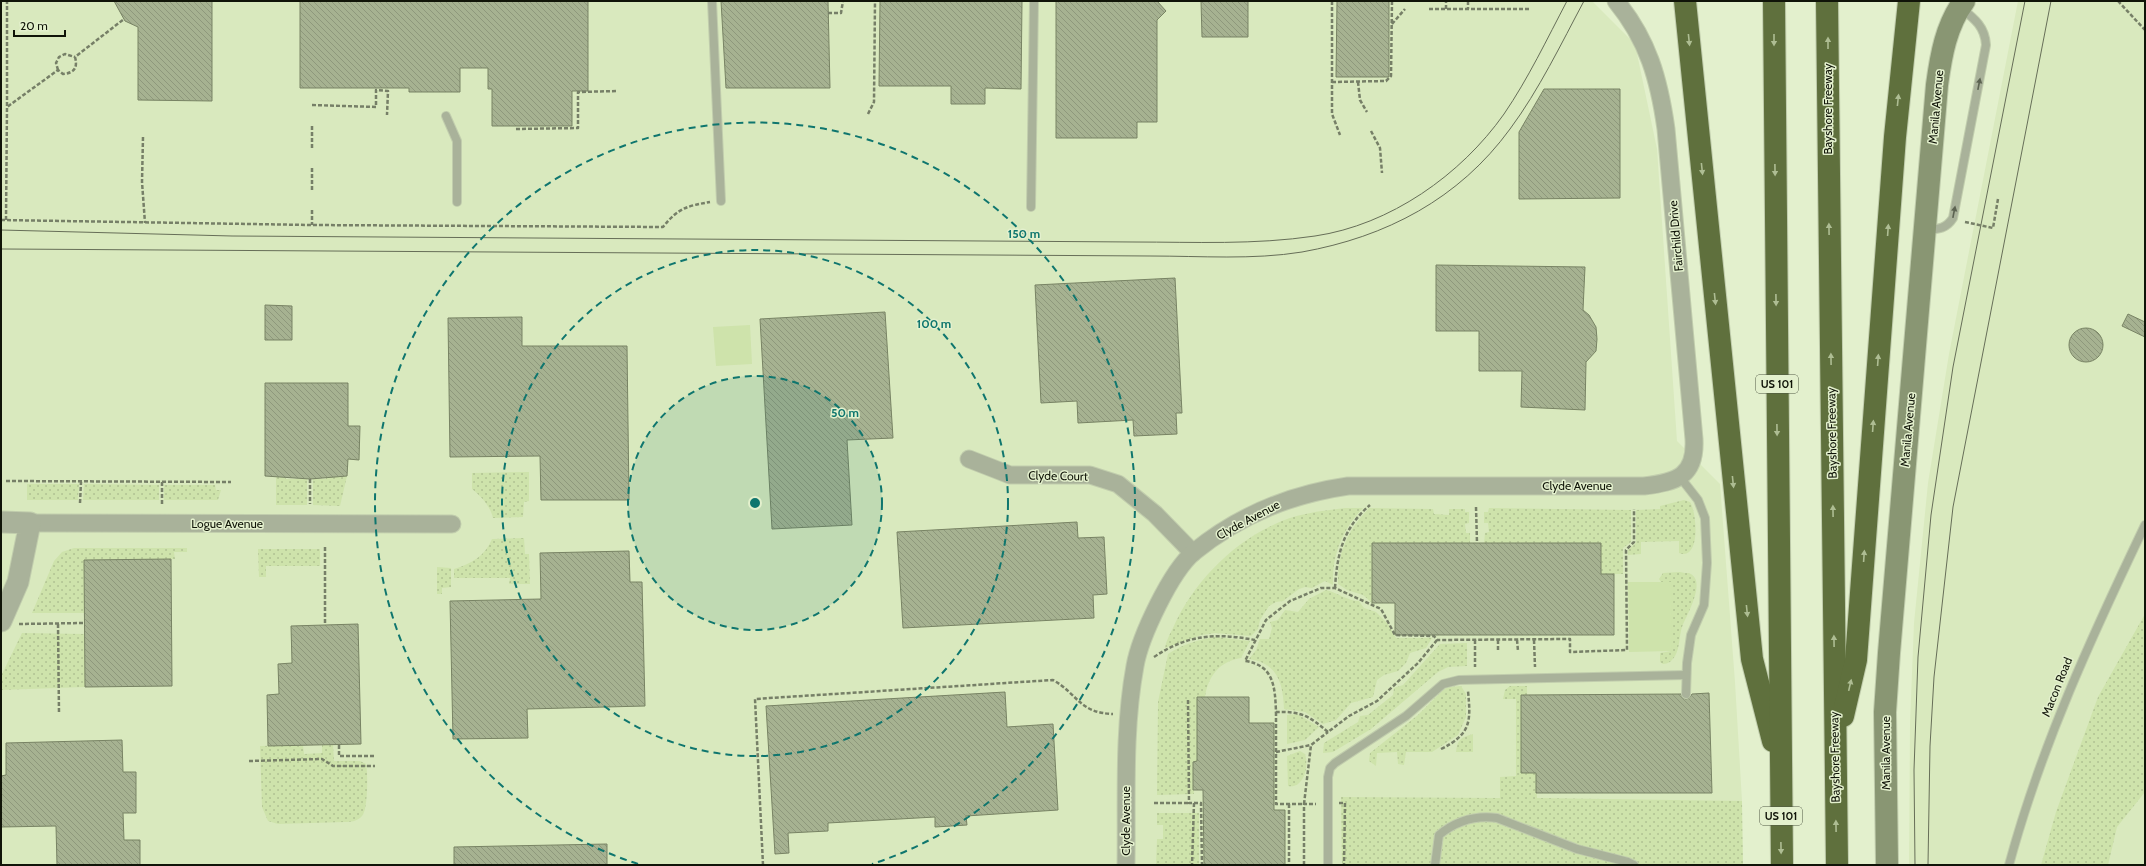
<svg xmlns="http://www.w3.org/2000/svg" width="2146" height="866" font-family="Cabin,sans-serif">
<defs>
<pattern id="grass-dots" width="8" height="8" patternUnits="userSpaceOnUse"><rect width="8" height="8" fill="#cee3ab"/><path d="M2 2h.1M6 6h.1" fill="none" stroke="#b0c292" stroke-width="1.8" stroke-linecap="round"/></pattern>
<pattern id="building-back-hatch" width="6" height="6" patternUnits="userSpaceOnUse"><rect width="6" height="6" fill="#a6b291"/><path d="M-1 5l2 2M0 0l6 6M5-1l2 2" fill="none" stroke="#8e987c"/></pattern>
</defs>
<rect width="100%" height="100%" fill="#e3f0cd"/>
<g fill="#d9e9be">
<polygon points="1,1 1592,1 1635,44 1657,149 1677,441 1720,484 1735,682 1742,801 1352,802 1348,865 1,865"/>
<polygon points="2018,1 2145,1 2145,865 1909,865 1910,723 1914,623 1928,483 1949,354"/>
</g>
<g fill="url(#grass-dots)">
<path d="M529,472V501L524,502L523,517L493,518C490,506 482,497 472,489V473Z"/>
<polygon points="276,476 285,476 286,479 307,479 307,505 276,505"/>
<polygon points="326,476 347,476 340,506 313,505 313,479 326,479"/>
<polygon points="27,484 79,484 78,500 27,500"/>
<polygon points="84,484 159,485 159,500 83,500"/>
<polygon points="164,485 215,485 216,490 221,490 218,500 164,500"/>
<path d="M1684,500L1690,502C1697,512 1701,561 1679,553V541L1641,542V554L1628,555V550L1636,543V510L1660,509V506Z"/>
<path d="M1345,508H1363C1342,530 1332,555 1333,585L1325,581L1312,588L1305,587L1299,589L1283,601L1276,602L1269,606L1260,620L1258,629L1251,636L1215,633L1201,635L1165,648C1166,641 1170,634 1173,628C1192,585 1229,546 1271,526C1293,514 1320,511 1345,508Z"/>
<path d="M1369,508L1433,509L1434,514L1449,515V509H1465V512H1469V523L1465,524L1466,533H1470V543H1372V603L1363,595L1347,590L1338,584C1338,551 1347,532 1369,508Z"/>
<polygon points="1489,508 1631,510 1631,542 1623,548 1623,574 1601,574 1484,543 1485,533 1489,532 1488,523 1484,523 1484,512 1488,512"/>
<path d="M524,538L525,554H529L530,584H509L510,578H454V569C471,564 485,556 492,539Z"/>
<polygon points="74,548 187,548 187,552 174,552 175,559 171,559 85,613 32,613 54,561 62,552"/>
<polygon points="258,549 320,549 320,566 266,566 266,577 259,577"/>
<polygon points="437,567 451,568 451,587 442,588 442,594 437,594"/>
<path d="M1680,572C1683,573 1687,573 1689,573C1708,580 1686,616 1682,627C1679,636 1680,648 1675,656C1672,661 1668,664 1663,664L1660,662V653L1671,651L1670,582H1661L1659,579L1663,573Z"/>
<path d="M1326,590C1338,593 1348,601 1359,601L1364,608L1376,612L1388,624L1396,638H1432L1426,648L1410,653L1406,663L1398,671L1384,675L1377,680L1373,697L1351,703L1336,720L1323,724L1305,712L1284,709C1283,684 1278,663 1249,659L1256,650L1260,639H1269L1272,628L1270,622L1278,620L1285,610L1298,612L1309,599Z"/>
<polygon points="2145,614 2145,792 2117,827 2108,865 2041,865 2056,812 2098,697"/>
<polygon points="22,633 85,634 85,687 1,690 1,676"/>
<path d="M1215,637L1250,641L1241,658C1220,661 1208,676 1205,697H1197V761L1193,762L1194,794L1157,795L1158,702L1168,654C1183,644 1198,640 1215,637Z"/>
<polygon points="1467,643 1467,666 1448,667 1438,672 1371,729 1333,752 1323,753 1324,743 1358,722 1360,716 1368,715 1393,695 1394,688 1403,685 1440,644"/>
<polygon points="1461,686 1466,694 1466,717 1458,735 1432,752 1406,752 1404,765 1398,764 1397,752 1377,753 1376,766 1369,761 1370,753 1418,715 1444,689 1449,687"/>
<polygon points="1510,686 1527,686 1527,695 1521,695 1521,773 1536,773 1537,798 1742,801 1743,865 1342,865 1341,797 1500,798 1500,777 1516,776 1516,699 1503,699 1505,690"/>
<polygon points="1297,714 1319,727 1305,740 1287,744 1287,715"/>
<path d="M1473,734V752H1456C1457,740 1461,737 1473,734Z"/>
<path d="M303,745L304,754L322,753V745H333L334,761H360L366,764C368,772 368,811 362,816C358,821 351,822 345,822L278,824L268,821L262,807L260,746Z"/>
<path d="M1300,751L1305,754C1309,766 1304,789 1288,786L1287,756Z"/>
<polygon points="1157,813 1199,813 1199,865 1156,865 1157,839 1163,839 1163,825 1157,825"/>
</g>
<g fill="#cee3ab">
<polygon points="750,325 752,364 716,366 713,327"/>
<polygon points="1628,582 1671,582 1672,651 1629,652"/>
</g>
<g fill="url(#building-back-hatch)" stroke="#788364">
<polygon points="114,1 212,1 212,101 138,100 138,27 125,21"/>
<polygon points="300,1 588,1 588,91 572,91 572,126 492,126 492,89 488,89 488,68 460,68 460,92 409,92 409,88 300,88"/>
<polygon points="721,1 828,1 830,88 726,88"/>
<polygon points="880,1 1022,1 1021,89 985,88 985,104 951,104 951,86 879,86"/>
<polygon points="1056,1 1157,1 1166,11 1157,20 1157,122 1137,122 1137,138 1056,138"/>
<polygon points="1201,1 1248,1 1248,37 1202,37"/>
<polygon points="1337,1 1389,1 1389,77 1336,77"/>
<polygon points="1544,89 1620,89 1620,198 1519,199 1519,132"/>
<polygon points="1436,265 1585,267 1583,310 1589,315 1596,327 1597,339 1596,351 1586,362 1585,410 1521,407 1522,371 1479,371 1479,331 1436,331"/>
<polygon points="1175,278 1182,413 1176,413 1177,434 1134,436 1133,420 1078,423 1077,401 1041,403 1035,285"/>
<polygon points="265,305 292,306 292,340 265,340"/>
<polygon points="885,312 893,438 847,440 852,525 772,529 760,319"/>
<polygon points="2128,314 2145,322 2145,337 2122,326"/>
<polygon points="522,317 522,346 627,346 629,500 541,500 540,456 450,457 448,318"/>
<circle cx="2086" cy="345" r="17"/>
<polygon points="265,383 348,383 348,426 360,426 359,460 348,459 347,476 310,479 265,476"/>
<polygon points="1077,522 1078,538 1104,537 1107,594 1093,595 1094,618 903,628 897,532"/>
<polygon points="1372,543 1601,543 1601,574 1614,574 1614,635 1395,635 1395,603 1372,603"/>
<polygon points="629,551 630,582 642,582 645,706 527,709 528,738 453,739 450,601 541,599 540,553"/>
<polygon points="171,559 172,686 85,687 84,560"/>
<polygon points="358,624 361,744 268,746 267,695 279,694 278,664 292,663 291,626"/>
<polygon points="1005,692 1007,727 1053,724 1058,810 966,816 967,825 935,827 935,817 828,823 828,831 788,833 789,853 775,854 766,706"/>
<polygon points="1709,693 1712,793 1536,793 1536,773 1521,773 1521,695 1681,694 1683,698 1686,699 1690,697 1692,694"/>
<polygon points="1197,697 1249,697 1249,723 1274,723 1274,810 1285,810 1285,865 1204,865 1203,790 1193,790 1193,762 1197,761"/>
<polygon points="122,740 123,772 136,772 136,813 123,813 124,840 140,840 140,865 57,865 56,826 1,827 1,776 6,775 6,743"/>
<polygon points="607,844 607,865 454,865 454,847"/>
</g>
<g fill="none" stroke-linecap="round" stroke-linejoin="round">
<g stroke="#c1cdad" stroke-width="10">
<g id="service">
<polyline points="712,1 721,201"/>
<polyline points="446,116 457,141 457,202"/>
<polyline points="1031,207 1034,1"/>
<path d="M1926,230C1938,229 1946,229 1953,218L1986,45C1985,27 1975,19 1961,8"/>
<polyline points="1680,477 1698,500 1705,518 1707,563 1704,605 1691,635 1687,663 1686,694"/>
<polyline points="1328,865 1328,777 1330,768 1335,763 1406,716 1443,684 1459,680 1686,675"/>
<path d="M1435,865L1439,835C1456,821 1475,815 1497,818L1577,849L1628,862L1634,865"/>
<path d="M2009,865C2041,746 2092,636 2145,525"/>
</g>
</g>
<g stroke="#c1cdad" stroke-width="19">
<g id="minor">
<polyline points="969,459 1010,475 1090,475 1118,484 1155,514 1193,553"/>
<polyline points="30,523 452,524"/>
<path d="M1126,865C1127,799 1123,731 1135,666C1140,637 1171,571 1194,552C1238,516 1292,494 1348,486H1644C1677,482 1696,476 1694,439L1666,129C1659,79 1648,40 1616,1"/>
</g>
</g>
<g stroke="#c1cdad" stroke-width="23">
<polyline id="tertiary" points="1,522 30,523 18,582 1,621"/>
</g>
<g stroke="#c1cdad" stroke-width="24">
<path id="secondary" d="M1887,865L1885,712L1889,653L1937,85C1941,55 1946,26 1964,1"/>
</g>
<g stroke="#c1cdad" stroke-width="24">
<g id="motorway">
<polyline points="1685,1 1752,659 1773,741"/>
<polyline points="1774,1 1782,865"/>
<polyline points="1827,1 1837,865"/>
<polyline points="1843,716 1856,660 1895,137 1909,1"/>
</g>
</g>
<g stroke="#767f67" stroke-width="2.5" stroke-dasharray="4 2" stroke-linecap="butt">
<polyline points="1332,1 1332,114 1340,135"/>
<polyline points="1468,1 1468,9"/>
<polyline points="2118,1 2145,30"/>
<polyline points="1429,9 1531,9"/>
<polyline points="1446,9 1446,1"/>
<polyline points="828,13 841,13 843,1"/>
<polyline points="1392,24 1405,9"/>
<polyline points="58,70 56,63 59,57 65,54 75,57"/>
<polyline points="1332,82 1386,81 1391,76 1392,1"/>
<polyline points="1358,82 1360,100 1367,112"/>
<polyline points="312,105 376,107 376,90 388,91 387,115"/>
<polyline points="7,106 7,1"/>
<polyline points="868,114 874,102 875,1"/>
<polyline points="516,129 578,128 578,92 618,91"/>
<polyline points="1371,131 1380,148 1382,173"/>
<polyline points="143,137 142,182 145,223"/>
<polyline points="312,148 312,125"/>
<polyline points="312,190 312,167"/>
<polyline points="312,210 312,225"/>
<path d="M1,220L312,225L663,227C678,208 687,206 710,202"/>
<path d="M6,220L7,107L58,70L63,74C74,73 78,68 75,57L124,19"/>
<polyline points="1965,222 1993,228 1998,199"/>
<polyline points="310,479 310,504"/>
<polyline points="6,481 231,482"/>
<polyline points="80,503 81,482"/>
<polyline points="162,504 162,482"/>
<polyline points="1476,507 1477,543"/>
<polyline points="325,547 325,625"/>
<path d="M1335,588C1337,554 1343,528 1370,505"/>
<polyline points="19,624 85,623"/>
<polyline points="58,624 59,714"/>
<path d="M1437,640L1418,663L1377,701L1349,716L1328,732C1309,716 1301,711 1276,712C1275,687 1274,665 1245,661L1266,620L1290,601L1321,588H1335L1381,609L1395,635L1434,636L1437,640L1570,639V652L1627,650L1626,550L1634,542V509"/>
<polyline points="1475,640 1475,667"/>
<polyline points="1498,640 1498,652"/>
<polyline points="1517,640 1518,651"/>
<polyline points="1534,640 1535,667"/>
<path d="M1154,657C1188,634 1217,633 1255,640"/>
<polyline points="1188,700 1189,803 1194,803 1192,865"/>
<polyline points="1276,712 1276,804 1304,804 1311,745 1328,732"/>
<polyline points="339,745 339,756 375,756"/>
<path d="M1441,749C1471,734 1471,722 1468,691"/>
<polyline points="1276,752 1311,745"/>
<polyline points="249,761 322,759 333,766 375,766"/>
<polyline points="1154,803 1189,803"/>
<polyline points="1194,803 1201,803 1202,865"/>
<polyline points="1339,803 1345,803 1344,865"/>
<polyline points="1289,804 1289,865"/>
<path d="M763,865L755,699L1053,680C1078,694 1079,713 1113,714"/>
<polyline points="1304,865 1304,804 1316,804"/>
</g>
<use href="#service" stroke="#a9b29a" stroke-width="8"/>
<use href="#minor" stroke="#a9b29a" stroke-width="17"/>
<use href="#tertiary" stroke="#a9b29a" stroke-width="21"/>
<use href="#secondary" stroke="#899673" stroke-width="22"/>
<use href="#motorway" stroke="#5f703d" stroke-width="22"/>
<g stroke="#666e58" stroke-width="1">
<path d="M1,230L232,236L1134,242C1194,242 1255,245 1315,236C1390,225 1461,175 1504,114C1528,79 1547,39 1567,1"/>
<path d="M1,249L1151,256C1201,256 1253,260 1302,252C1386,237 1459,199 1510,129C1539,90 1561,44 1584,1"/>
<polyline points="1915,865 1914,770 1918,657 1931,515 1953,367 2025,1"/>
<polyline points="1928,865 1930,746 1934,677 1953,507 2051,1"/>
</g>
</g>
<defs><path id="oneway-solid" d="M-6-.8H1V-3.2L6.5 0L1 3.2V.8H-6Z"/></defs>
<g fill="#aebd93">
<use href="#oneway-solid" transform="translate(1689 40) rotate(84)"/>
<use href="#oneway-solid" transform="translate(1774 40) rotate(90)"/>
<use href="#oneway-solid" transform="translate(1828 43) rotate(-90)"/>
<use href="#oneway-solid" transform="translate(1898 100) rotate(-84)"/>
<use href="#oneway-solid" transform="translate(1702 169) rotate(84)"/>
<use href="#oneway-solid" transform="translate(1775 170) rotate(89)"/>
<use href="#oneway-solid" transform="translate(1829 229) rotate(-91)"/>
<use href="#oneway-solid" transform="translate(1888 230) rotate(-86)"/>
<use href="#oneway-solid" transform="translate(1715 299) rotate(84)"/>
<use href="#oneway-solid" transform="translate(1776 300) rotate(89)"/>
<use href="#oneway-solid" transform="translate(1831 359) rotate(-91)"/>
<use href="#oneway-solid" transform="translate(1878 360) rotate(-86)"/>
<use href="#oneway-solid" transform="translate(1873 426) rotate(-86)"/>
<use href="#oneway-solid" transform="translate(1777 430) rotate(89)"/>
<use href="#oneway-solid" transform="translate(1733 482) rotate(84)"/>
<use href="#oneway-solid" transform="translate(1833 511) rotate(-91)"/>
<use href="#oneway-solid" transform="translate(1864 556) rotate(-86)"/>
<use href="#oneway-solid" transform="translate(1747 611) rotate(84)"/>
<use href="#oneway-solid" transform="translate(1834 641) rotate(-91)"/>
<use href="#oneway-solid" transform="translate(1850 685) rotate(-77)"/>
<use href="#oneway-solid" transform="translate(1836 826) rotate(-91)"/>
<use href="#oneway-solid" transform="translate(1781 848) rotate(89)"/>
</g>
<g fill="#5c6351">
<use href="#oneway-solid" transform="translate(1979 84) rotate(-79)"/>
<use href="#oneway-solid" transform="translate(1954 212) rotate(-79)"/>
</g>
<circle cx="755" cy="503" r="127" fill="#0f766e" fill-opacity=".12"/>
<g fill="none" stroke="#0f766e" stroke-width="2" stroke-dasharray="7 5">
<circle cx="755" cy="503" r="127"/>
<circle cx="755" cy="503" r="253"/>
<path d="M638 864A380 380 0 1 1 872 864"/>
</g>
<g text-anchor="middle" stroke-width="3" stroke-linejoin="round" paint-order="stroke">
<g fill="#e3f0cd" stroke="#4f5643" stroke-width="1">
<rect x="1756" y="375" width="42" height="18" rx="3"/>
<rect x="1760" y="807" width="42" height="18" rx="3"/>
</g>
<g font-size="11" font-weight="bold" fill="#101408">
<text x="1777" y="388">US 101</text>
<text x="1781" y="820">US 101</text>
</g>
<g font-size="12" fill="#101408" stroke="#e3f0cd">
<text transform="translate(1936 107) rotate(-85)" y="4">Manila Avenue</text>
<text transform="translate(1828 109) rotate(-90)" y="4">Bayshore Freeway</text>
<text transform="translate(1676 236) rotate(-95)" y="4">Fairchild Drive</text>
<text transform="translate(1908 430) rotate(-85)" y="4">Manila Avenue</text>
<text transform="translate(1832 433) rotate(-91)" y="4">Bayshore Freeway</text>
<text transform="translate(1058 476) rotate(1)" y="4">Clyde Court</text>
<text x="1577" y="490">Clyde Avenue</text>
<text transform="translate(1248 520) rotate(-28)" y="4">Clyde Avenue</text>
<text x="227" y="528">Logue Avenue</text>
<text transform="translate(2057 687) rotate(-68)" y="4">Macon Road</text>
<text transform="translate(1886 753) rotate(-90)" y="4">Manila Avenue</text>
<text transform="translate(1835 757) rotate(-91)" y="4">Bayshore Freeway</text>
<text transform="translate(1126 821) rotate(-90)" y="4">Clyde Avenue</text>
</g>
</g>
<circle cx="755" cy="503" r="6" fill="#0f766e" stroke="#e3f0cd" stroke-width="2"/>
<g font-size="12" text-anchor="middle" font-weight="bold" fill="#0f766e" stroke="#e3f0cd" stroke-width="3" stroke-linejoin="round" paint-order="stroke">
<text x="1024" y="238">150 m</text>
<text x="934" y="328">100 m</text>
<text x="845" y="417">50 m</text>
</g>
<rect width="2146" height="866" fill="none" stroke="#101408" stroke-width="4"/>
<path d="M14 30v6h51v-6" fill="none" stroke="#101408" stroke-width="2"/>
<text x="20" y="30" font-size="12" fill="#101408" stroke="#e3f0cd" stroke-width="3" paint-order="stroke">20 m</text>
</svg>
